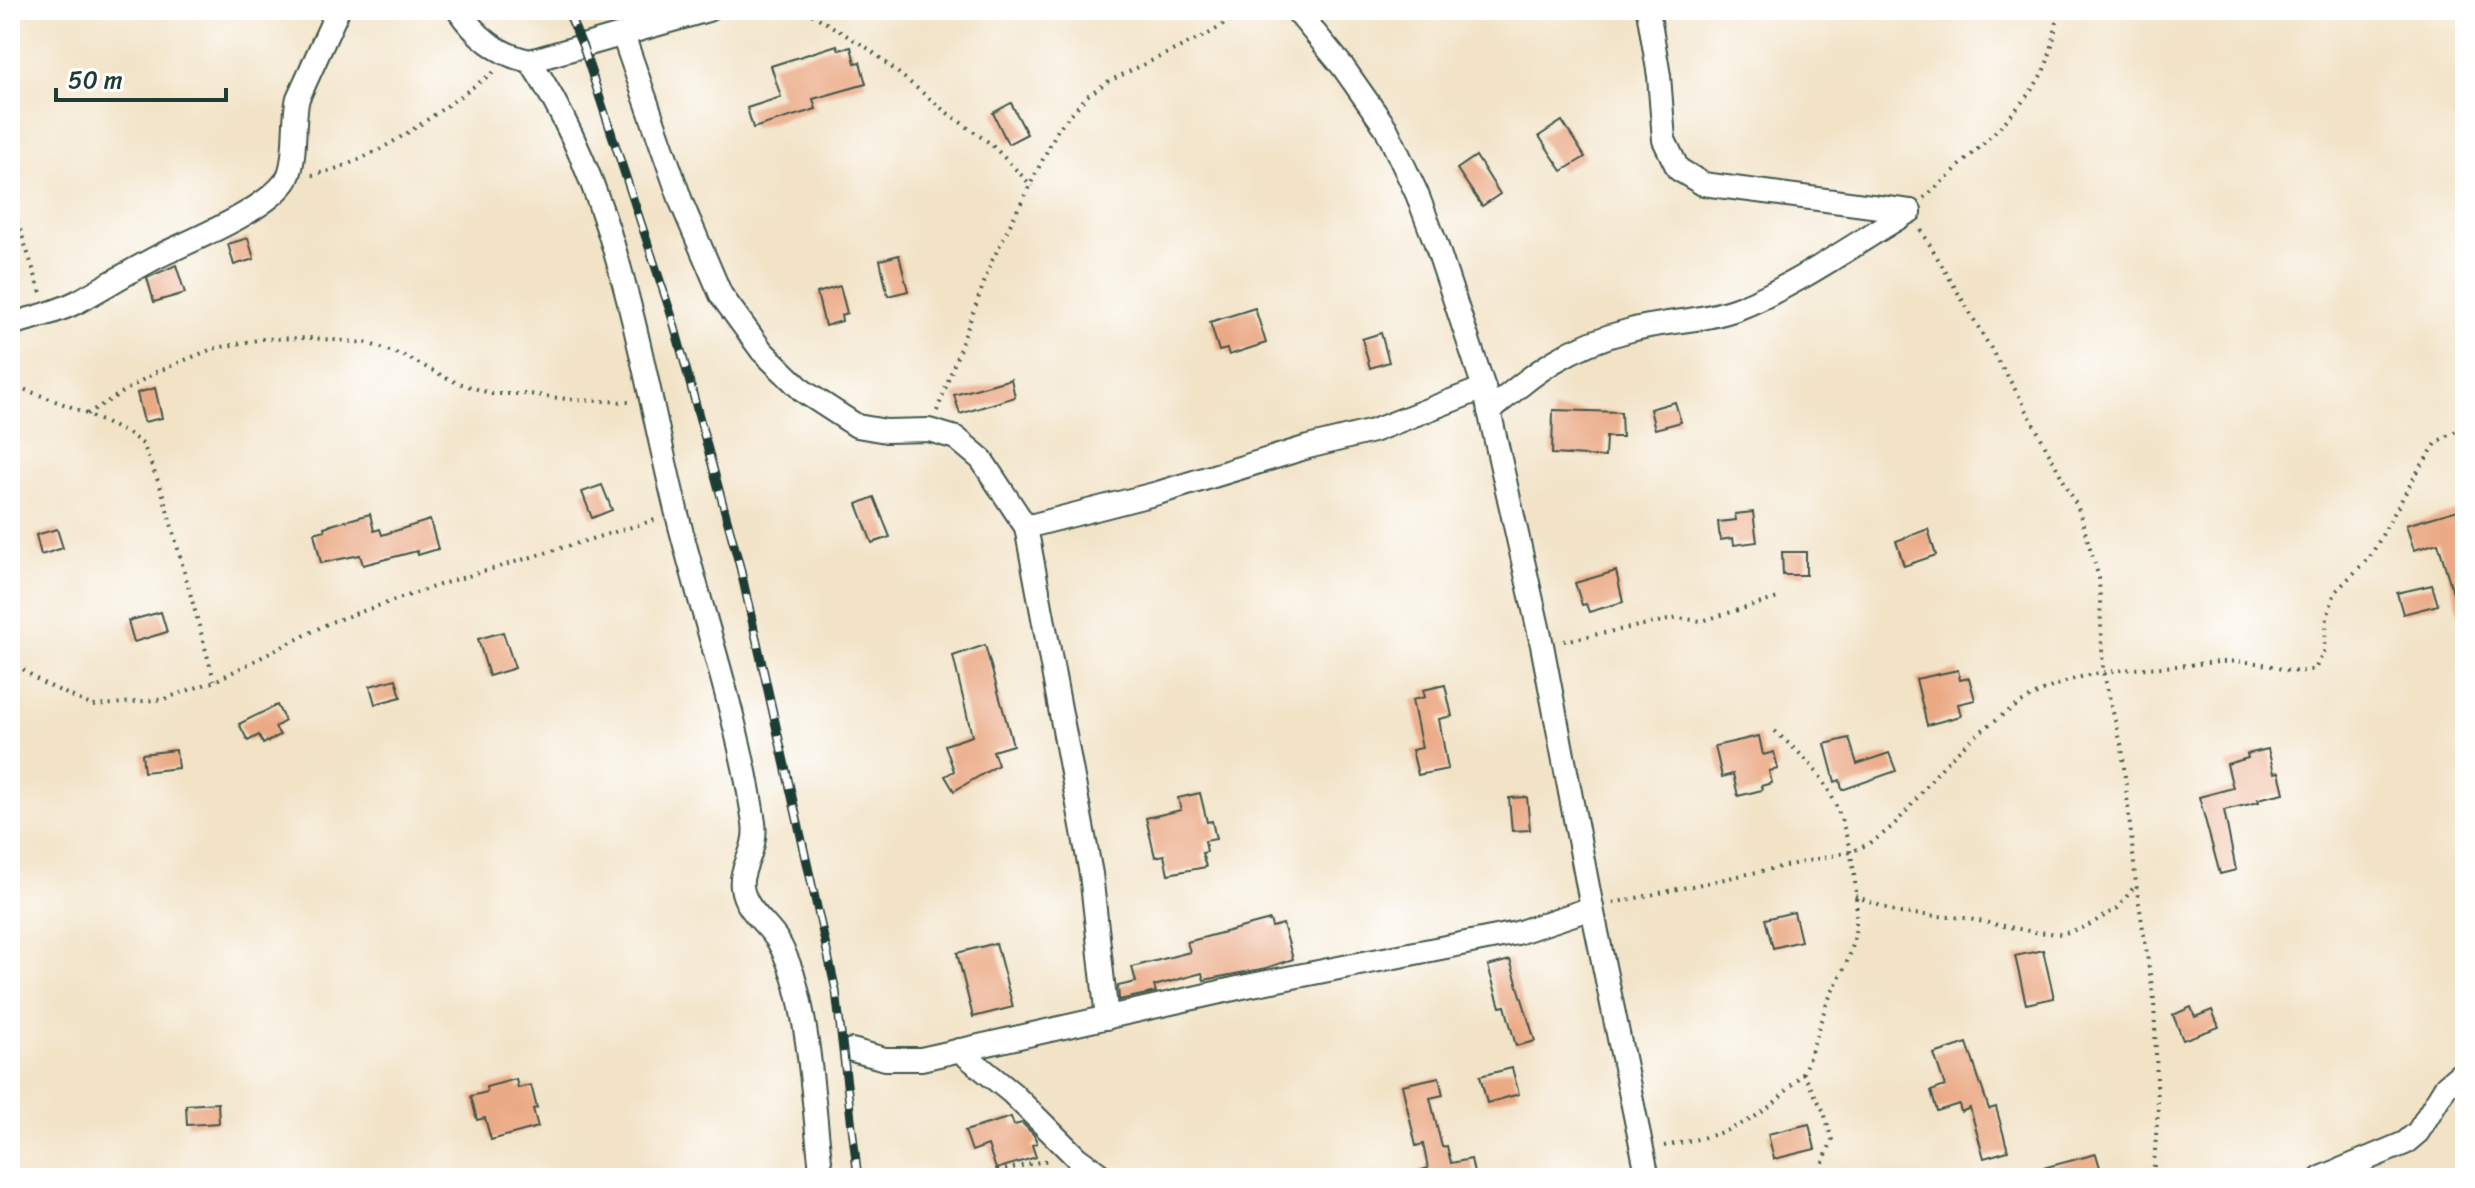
<svg xmlns="http://www.w3.org/2000/svg" width="2475" height="1188" font-family="Sriracha,sans-serif">
<rect width="100%" height="100%" fill="#fff"/>
<filter id="ink" filterUnits="userSpaceOnUse"><feTurbulence type="fractalNoise" baseFrequency=".0125" numOctaves="2"/><feDisplacementMap in="SourceGraphic" scale="16" xChannelSelector="R" yChannelSelector="G"/><feConvolveMatrix kernelMatrix="1 2 1 2 8 2 1 2 1" color-interpolation-filters="sRGB"/></filter>
<filter id="wash" filterUnits="userSpaceOnUse"><feTurbulence type="fractalNoise" baseFrequency=".006" numOctaves="4" result="noise"/><feDisplacementMap in="SourceGraphic" scale="32" xChannelSelector="R" yChannelSelector="G"/><feGaussianBlur stdDeviation="1.8" result="paint"/><feColorMatrix in="noise" values="0 0 0 0 0 0 0 0 0 0 0 0 0 0 0 0 0 1.4 0 .05"/><feComposite in="paint" operator="in"/></filter>
<g filter="url(#wash)">
<rect width="100%" height="100%" fill="#f2e3c7"/>
<g id="blocks">
<g fill="#ebaa86">
<polygon points="837,45 839,50 851,47 855,63 860,62 866,84 813,99 816,109 753,128 747,108 781,97 771,66"/>
<polygon points="1011,103 1027,134 1008,144 993,113"/>
<polygon points="1562,121 1585,157 1562,171 1539,136"/>
<polygon points="1476,156 1500,194 1482,206 1457,169"/>
<polygon points="248,238 254,259 234,265 228,244"/>
<polygon points="899,255 908,291 888,296 880,260"/>
<polygon points="176,265 185,293 154,302 147,278"/>
<polygon points="840,286 847,313 841,315 842,321 825,326 817,293"/>
<polygon points="1255,308 1266,343 1229,355 1227,349 1219,351 1210,322"/>
<polygon points="1381,333 1389,362 1370,368 1362,339"/>
<polygon points="1011,379 1015,397 960,414 954,395"/>
<polygon points="155,388 162,418 144,422 137,393"/>
<polygon points="1675,402 1681,422 1655,429 1650,409"/>
<polygon points="1553,410 1621,412 1622,437 1606,437 1605,457 1552,454"/>
<polygon points="602,485 612,510 592,518 582,492"/>
<polygon points="874,497 890,537 872,543 857,504"/>
<polygon points="2465,508 2465,615 2460,616 2438,543 2414,550 2406,525"/>
<polygon points="1753,512 1757,542 1734,545 1733,538 1720,540 1718,522 1736,520 1735,514"/>
<polygon points="370,514 374,531 380,529 382,535 430,520 438,549 418,555 417,551 363,565 360,555 321,563 314,533 325,530 324,527"/>
<polygon points="57,529 63,548 41,555 36,535"/>
<polygon points="1928,529 1936,555 1904,566 1896,541"/>
<polygon points="1782,552 1806,552 1806,575 1783,575"/>
<polygon points="1616,571 1623,602 1589,612 1586,604 1582,605 1575,583"/>
<polygon points="2432,585 2438,605 2403,614 2397,593"/>
<polygon points="161,612 167,632 134,642 128,621"/>
<polygon points="503,632 515,668 489,676 478,639"/>
<polygon points="985,645 1013,745 993,751 998,765 954,791 945,776 954,771 945,745 972,736 953,656"/>
<polygon points="1958,670 1960,680 1969,678 1975,700 1958,704 1961,716 1927,725 1916,679"/>
<polygon points="396,679 401,697 375,704 370,686"/>
<polygon points="1445,685 1452,716 1439,719 1448,769 1418,775 1412,750 1422,748 1412,700 1425,697 1423,690"/>
<polygon points="277,705 285,721 275,727 280,735 263,744 259,735 248,741 239,724"/>
<polygon points="1759,736 1763,755 1774,752 1778,769 1769,771 1772,783 1761,786 1762,790 1738,796 1733,774 1722,777 1715,746"/>
<polygon points="1849,738 1857,764 1889,753 1896,771 1842,790 1840,780 1835,782 1825,744"/>
<polygon points="2268,749 2274,773 2279,772 2284,793 2258,799 2259,802 2224,810 2236,870 2220,874 2199,797 2233,788 2227,764 2248,758 2247,754"/>
<polygon points="176,750 178,768 144,772 142,754"/>
<polygon points="1200,793 1207,822 1212,821 1216,839 1205,841 1207,852 1202,853 1206,867 1168,874 1164,855 1155,857 1146,818 1181,810 1178,798"/>
<polygon points="1527,797 1530,830 1512,831 1509,798"/>
<polygon points="1794,912 1801,941 1773,948 1765,919"/>
<polygon points="1270,920 1272,927 1283,924 1293,959 1266,968 1204,980 1202,973 1154,986 1156,992 1119,1000 1118,986 1136,982 1132,967 1190,952 1187,942"/>
<polygon points="996,943 1013,1007 973,1017 957,953"/>
<polygon points="2043,950 2054,998 2026,1004 2015,956"/>
<polygon points="1510,960 1535,1041 1516,1046 1505,1006 1500,1007 1488,966"/>
<polygon points="2191,1007 2195,1017 2212,1010 2219,1027 2183,1040 2173,1015"/>
<polygon points="1967,1043 1989,1109 1996,1107 2008,1151 1984,1158 1970,1108 1961,1112 1959,1104 1937,1111 1931,1091 1945,1086 1934,1054"/>
<polygon points="1512,1068 1519,1094 1487,1103 1480,1076"/>
<polygon points="1439,1077 1443,1095 1430,1098 1442,1147 1447,1146 1451,1163 1471,1159 1475,1178 1420,1178 1419,1171 1428,1168 1423,1144 1416,1146 1402,1085"/>
<polygon points="516,1079 518,1088 531,1085 537,1108 533,1109 538,1127 491,1140 485,1118 477,1120 471,1096 487,1092 486,1087"/>
<polygon points="218,1103 219,1123 187,1125 186,1105"/>
<polygon points="1011,1117 1014,1125 1022,1123 1034,1135 1037,1143 1032,1145 1036,1157 996,1169 988,1145 972,1151 965,1131"/>
<polygon points="1809,1124 1815,1149 1774,1159 1768,1134"/>
<polygon points="2096,1154 2103,1178 2029,1178 2028,1172"/>
</g>
</g>
</g>
<g filter="url(#ink)">
<use href="#blocks" fill-opacity="0" stroke="#3f564a" stroke-width="2"/>
<g fill="none" stroke-linecap="round" stroke-linejoin="round">
<g stroke="#3f564a" stroke-width="26">
<g id="minor">
<path d="M458,10C476,36 498,55 530,61C621,198 639,361 678,518C703,619 739,719 754,823C758,850 739,869 742,887C745,910 767,923 778,941C784,951 789,964 793,975C811,1034 814,1115 822,1178"/>
<polyline points="1296,10 1343,67 1386,128 1417,194 1436,244 1484,388 1542,645 1592,908 1648,1178"/>
<polyline points="1648,10 1659,76 1664,140 1678,169 1703,184 1910,211"/>
<polyline points="623,35 682,204 721,295 762,351 803,391 857,426 886,431 929,430 956,438 981,459 1026,527 1091,874 1107,1018"/>
<polyline points="530,61 708,10"/>
<path d="M10,324C34,318 57,312 79,301C106,286 132,270 159,256C194,239 261,213 285,182C298,165 292,120 298,98L338,10"/>
<path d="M1489,411C1537,371 1567,346 1631,330C1666,321 1705,321 1739,308C1799,284 1854,244 1910,211"/>
<polyline points="1026,527 1158,493 1308,447 1373,431 1484,388"/>
<polyline points="852,1050 885,1059 921,1059 1247,986 1517,933 1592,908"/>
<polyline points="959,1050 1012,1093 1077,1158 1105,1178"/>
<polyline points="2321,1178 2405,1143 2418,1132 2446,1086 2465,1070"/>
</g>
</g>
<g stroke="#3f564a" stroke-width="4" stroke-dasharray="2 6" stroke-linecap="butt">
<polyline points="805,10 869,49 946,112 991,144 1032,186"/>
<path d="M312,175C380,161 438,111 494,72"/>
<path d="M1924,198C1958,167 2029,107 2046,65C2053,47 2056,29 2057,10"/>
<polyline points="10,199 41,293"/>
<polyline points="1921,230 2019,396 2078,508 2099,578 2103,672 2122,748 2136,884 2154,1000 2158,1108 2153,1178"/>
<polyline points="10,384 74,408 129,434 143,444 162,491 214,680"/>
<polyline points="937,411 992,261 1058,129 1087,96 1107,82 1210,33 1247,10"/>
<polyline points="87,414 154,373 212,349 262,339 312,338 367,343 404,356 453,381 492,394 529,394 574,400 629,402"/>
<polyline points="1564,641 1678,618 1702,621 1781,597"/>
<polyline points="10,660 41,682 93,706 164,699 215,681 331,622 445,583 658,519"/>
<polyline points="1855,896 1899,913 1964,918 2034,932 2062,934 2087,926 2118,908 2136,884"/>
<path d="M1613,903L1850,852C1899,834 1913,798 1947,762C1977,731 2026,694 2068,681C2102,669 2140,669 2176,666C2202,664 2230,659 2256,663C2281,666 2286,676 2315,669L2324,652L2327,618L2335,592L2370,557L2416,474L2437,442L2465,426"/>
<polyline points="1803,1073 1824,1112 1832,1140 1817,1178"/>
<path d="M1664,1146C1713,1137 1754,1127 1788,1089C1793,1083 1800,1077 1804,1070C1814,1048 1819,1023 1828,1001C1837,979 1850,962 1854,939C1863,890 1847,808 1815,770C1802,754 1785,741 1771,727"/>
<polyline points="966,1178 1049,1160"/>
</g>
<use href="#minor" stroke="#fff" stroke-width="22"/>
<g stroke="#1f3d34" stroke-width="9">
<polyline id="rail" points="567,10 583,47 672,317 740,567 836,991 858,1178"/>
</g>
<use href="#rail" stroke="#fff" stroke-width="6" stroke-dasharray="18" stroke-linecap="butt"/>
</g>
</g>
<rect width="2475" height="1188" fill="none" stroke="#fff" stroke-width="40"/>
<path d="M56 88v12h170v-12" fill="none" stroke="#1f3d34" stroke-width="4"/>
<text x="68" y="88" font-size="24" fill="#1f3d34" stroke="#ffffff" stroke-width="6" paint-order="stroke">50 m</text>
</svg>
